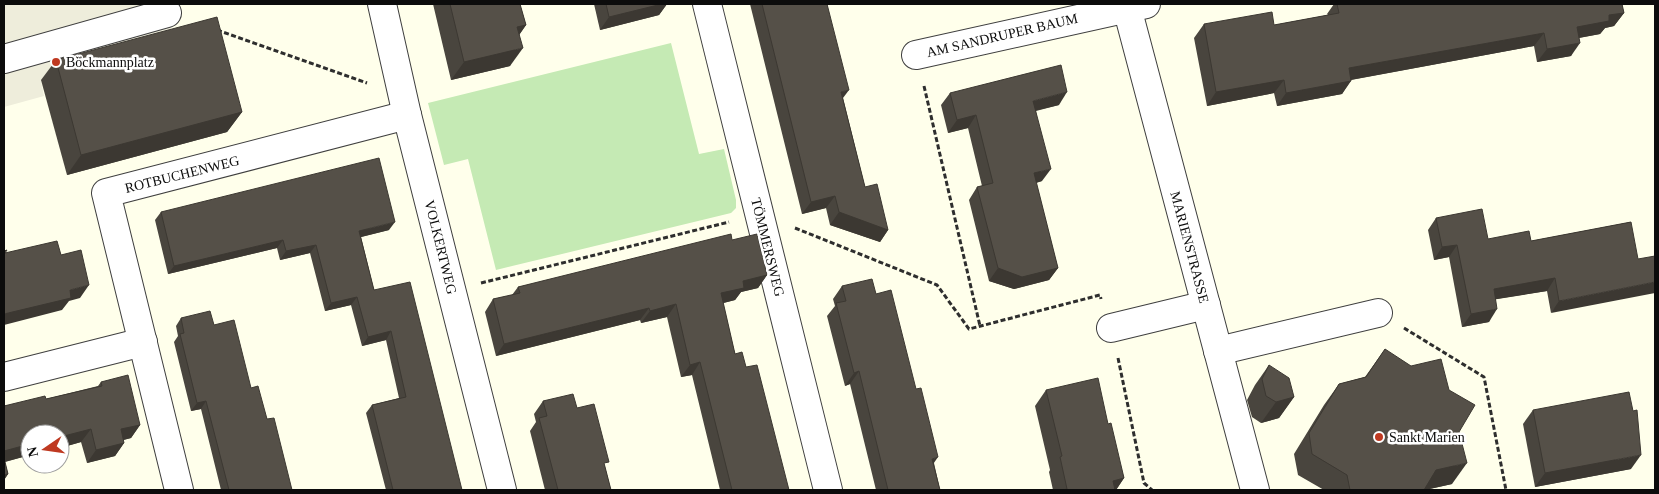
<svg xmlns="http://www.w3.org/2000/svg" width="1659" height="494" font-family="Georgia,serif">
<rect width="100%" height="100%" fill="#ffffeb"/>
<polygon fill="#c5eab4" points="671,43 699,154 724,149 736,200 736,208 731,213 496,270 468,159 444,165 428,103"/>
<polygon fill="#eeeddb" points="4,4 164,4 175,43 41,81 44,96 4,107"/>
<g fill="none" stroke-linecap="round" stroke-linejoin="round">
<g stroke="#3f3f3f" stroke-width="30">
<g id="minor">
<polyline points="382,4 407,115 502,490"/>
<polyline points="707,4 828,490"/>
<polyline points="1126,4 1255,490"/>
<polyline points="916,55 1146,4"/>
<polyline points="4,59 167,13"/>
<polyline points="1111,328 1206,305"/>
<polyline points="1218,351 1378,313"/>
<polyline points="4,377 143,342"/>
<polyline points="179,490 106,193 407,115"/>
</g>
</g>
<g stroke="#2e2e2e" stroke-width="3" stroke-dasharray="5 2.5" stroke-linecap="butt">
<polyline points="217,30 367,83"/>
<polyline points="924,86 980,326"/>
<polyline points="795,228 937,285 969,329 1100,295 1101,299"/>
<polyline points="481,283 729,222"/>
<polyline points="1404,328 1484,377 1506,490"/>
<polyline points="1118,358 1144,483 1152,490"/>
</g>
<use href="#minor" stroke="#fff" stroke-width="28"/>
</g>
<g fill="#49453e">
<polygon points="433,4 520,4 526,25 519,35 510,66 451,80"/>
<polygon points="594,4 667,4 659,15 600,30"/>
<polygon points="750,4 827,4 843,98 865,187 888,230 880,242 830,225 826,208 802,214"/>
<polygon points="1334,4 1622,4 1624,13 1614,26 1605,28 1600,34 1579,38 1571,56 1537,62 1534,46 1351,80 1342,94 1277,106 1274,93 1207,106 1194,38 1204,24 1274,25 1328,15 1327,14"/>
<polygon points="56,60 242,112 227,132 67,175 41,80"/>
<polygon points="950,93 1059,105 1036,111 1042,181 1036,183 1058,268 1049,280 1014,289 989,281 969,200 977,187 982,186 968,128 948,133 941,105"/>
<polygon points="161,212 389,230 361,237 374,290 462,490 386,490 366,413 372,405 399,398 386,340 362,346 351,305 325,311 310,253 280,260 277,248 168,274 155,220"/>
<polygon points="1436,218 1488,239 1531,241 1631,222 1551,313 1547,291 1496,299 1489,322 1462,327 1449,257 1434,260 1428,230"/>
<polygon points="732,240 767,275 758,288 741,292 735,300 723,303 735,354 746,367 789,490 720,490 692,375 681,377 667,317 641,323 640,320 496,356 485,312 493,299 512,295 518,287"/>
<polygon points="842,286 876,294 934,463 940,490 876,490 850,384 845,386 827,316 835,306 833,299"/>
<polygon points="181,318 214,325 251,388 267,419 292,490 221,490 201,409 191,411 174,342 178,336 176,326"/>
<polygon points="1385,349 1459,432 1452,484 1425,490 1324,490 1298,475 1294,454 1324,405 1339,384 1365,377"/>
<polygon points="1269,365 1294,397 1279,418 1261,423 1252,417 1247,400 1255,385"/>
<polygon points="101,382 140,425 131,438 123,440 124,443 115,456 87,463 81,442 60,448 60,434 30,434 30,455 5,462 8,474 4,480 4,406 46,399 98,386"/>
<polygon points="1046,390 1108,424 1124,478 1116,490 1053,490 1049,472 1050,470 1035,406"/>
<polygon points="543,401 577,408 605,467 611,490 545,490 530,431 536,422 534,414"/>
<polygon points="1533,410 1631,469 1535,487 1523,424"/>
</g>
<g fill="#3c3832">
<polygon points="662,4 667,4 659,15 600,30 609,17"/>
<polygon points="1624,13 1614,26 1605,28 1600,34 1567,40 1577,27 1609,15"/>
<polygon points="526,25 513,44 517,27"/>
<polygon points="1544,33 1534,46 1339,82 1349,68"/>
<polygon points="1580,43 1571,56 1537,62 1547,49"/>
<polygon points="523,48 510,66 451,80 464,62"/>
<polygon points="1284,80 1274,93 1207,106 1216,92"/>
<polygon points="1351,81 1342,94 1277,106 1286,93"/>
<polygon points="849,90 840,102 841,92"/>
<polygon points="1067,92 1059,105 1025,113 1033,101"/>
<polygon points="242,112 227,132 67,175 81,155"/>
<polygon points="976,115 968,128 948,133 957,120"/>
<polygon points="1051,169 1042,181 1025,186 1034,173"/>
<polygon points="835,196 826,208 802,214 811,202"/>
<polygon points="839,212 888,230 880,242 830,225"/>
<polygon points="395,222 389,230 353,239 359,231"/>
<polygon points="283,240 277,248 168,274 174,266"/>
<polygon points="316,245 310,253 280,260 286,251"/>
<polygon points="1457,245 1449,257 1434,260 1442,247"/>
<polygon points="998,268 1058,268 1049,280 1014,289 989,281"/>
<polygon points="767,275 758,288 741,292 735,300 712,306 721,293 743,281"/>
<polygon points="1555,278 1547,291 1485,301 1494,289"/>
<polygon points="1655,282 1655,293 1551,313 1559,301"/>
<polygon points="89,285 80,298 69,301 62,310 4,325 4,314 70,290"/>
<polygon points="357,297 351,305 325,311 331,303"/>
<polygon points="676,304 667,317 641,323 650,311"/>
<polygon points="649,308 640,320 496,356 504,344"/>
<polygon points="1497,309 1489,322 1462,327 1471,314"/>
<polygon points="391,331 386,340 362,346 368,337"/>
<polygon points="700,362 692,375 681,377 690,365"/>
<polygon points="859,371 850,384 845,386 854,373"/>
<polygon points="1294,397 1279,418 1261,423 1276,402"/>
<polygon points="206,401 201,409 191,411 197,403"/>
<polygon points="140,425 131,438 112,443 121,429"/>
<polygon points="91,429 81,442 60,448 60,437"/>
<polygon points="124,443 115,456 87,463 96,450"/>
<polygon points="30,444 30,455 4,462 4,451"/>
<polygon points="1641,455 1631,469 1535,487 1545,473"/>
<polygon points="938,457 929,470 932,459"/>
<polygon points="1467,463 1452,484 1425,490 1422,490 1436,470"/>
<polygon points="8,474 4,480 4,475"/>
<polygon points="1124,478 1116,490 1106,490 1113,481"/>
</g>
<g fill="#555048" stroke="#3c3832">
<polygon points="450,4 520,4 526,25 517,27 523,48 464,62"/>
<polygon points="606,4 662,4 609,17"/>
<polygon points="762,4 827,4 849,90 841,92 865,187 877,184 888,230 839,212 835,196 811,202"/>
<polygon points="1337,4 1622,4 1624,13 1609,15 1609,21 1577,27 1580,43 1547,49 1544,33 1349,68 1351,81 1286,93 1284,80 1216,92 1204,24 1272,12 1274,25 1339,13"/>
<polygon points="217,17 242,112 81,155 56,60"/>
<polygon points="1061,65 1067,92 1033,101 1051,169 1034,173 1058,268 1022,277 998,268 977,187 993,183 976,115 957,120 950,93"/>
<polygon points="379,158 395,222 359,231 374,290 410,282 462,490 393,490 372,405 406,397 391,331 368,337 357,297 331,303 316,245 286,251 283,240 174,266 161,212"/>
<polygon points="1482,209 1488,239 1529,231 1531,241 1631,222 1638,259 1655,256 1655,282 1559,301 1555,278 1494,289 1497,309 1471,314 1457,245 1442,247 1436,218"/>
<polygon points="731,234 732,240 757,234 767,275 743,281 744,288 721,293 735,354 742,352 746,367 757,365 789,490 732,490 700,362 690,365 676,304 650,311 649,308 504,344 493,299 520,293 518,287"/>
<polygon points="57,241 61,255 81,250 89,285 70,290 71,298 4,314 4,251 7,250 5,253"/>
<polygon points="872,279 876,294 891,290 916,389 921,388 938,457 932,459 940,490 888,490 859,371 854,373 836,303 846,301 842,286"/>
<polygon points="210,311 214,325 234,320 251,388 258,386 267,419 274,418 292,490 229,490 206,401 197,403 180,334 184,333 181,318"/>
<polygon points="1385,349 1411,366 1441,359 1449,390 1475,405 1459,432 1467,463 1436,470 1424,490 1350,490 1347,475 1312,454 1309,433 1339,384 1366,377"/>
<polygon points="1269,365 1289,378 1294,397 1276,402 1266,396 1262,379"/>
<polygon points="128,375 140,425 121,429 124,443 96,450 91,429 60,437 60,434 30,434 30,444 4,451 4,406 45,396 46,399 102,386 101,382"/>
<polygon points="1098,378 1108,424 1111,423 1124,478 1113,481 1115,490 1063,490 1067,489 1060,457 1062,456 1046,390"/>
<polygon points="1629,392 1633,411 1637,410 1641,455 1545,473 1533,410"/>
<polygon points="573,394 577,408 594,404 609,462 604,463 611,490 558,490 539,418 547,416 543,401"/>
<polygon points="4,458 8,474 4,475"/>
</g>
<g fill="#bf3921" stroke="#fff" stroke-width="2">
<circle cx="56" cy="62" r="5"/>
<circle cx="1379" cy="437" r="5"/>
</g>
<g text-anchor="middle" stroke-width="5" stroke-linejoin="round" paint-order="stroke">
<g font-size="14" fill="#0c0c0c" stroke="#fff">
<text transform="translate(1002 35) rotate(-13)" y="5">AM SANDRUPER BAUM</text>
<text transform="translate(182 174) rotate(-14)" y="5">ROTBUCHENWEG</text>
<text transform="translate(441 247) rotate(76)" y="5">VOLKERTWEG</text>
<text transform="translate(768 247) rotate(76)" y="5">TÖMMERSWEG</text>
<text transform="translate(1190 247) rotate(75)" y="5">MARIENSTRASSE</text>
</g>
<g font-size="14" fill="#0c0c0c" stroke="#fff" text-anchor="start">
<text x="66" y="67">Böckmannplatz</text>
<text x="1389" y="442">Sankt Marien</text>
</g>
</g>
<rect width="1659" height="494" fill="none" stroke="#0c0c0c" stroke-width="10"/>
<g transform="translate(45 449) rotate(257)"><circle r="24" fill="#ffffff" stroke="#9e9e9e"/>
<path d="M0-4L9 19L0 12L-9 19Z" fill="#bf3921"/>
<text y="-8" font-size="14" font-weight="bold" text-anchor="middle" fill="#0c0c0c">N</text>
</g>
</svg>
